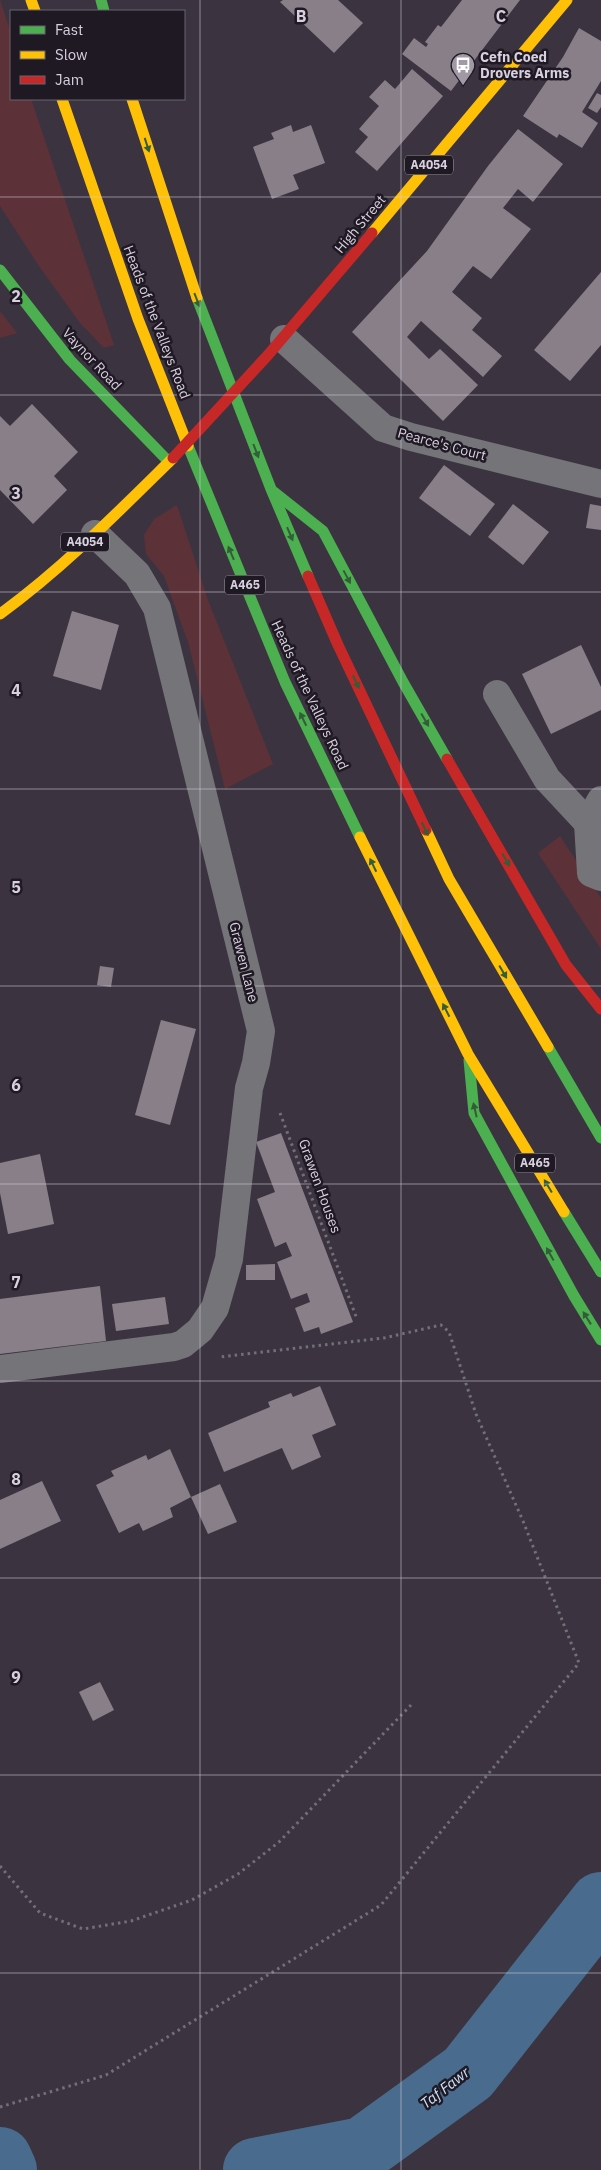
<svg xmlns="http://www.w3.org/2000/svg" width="601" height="2170" font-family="'IBM Plex Sans',sans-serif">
<rect width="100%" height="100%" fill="#3b3440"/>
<g fill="#5c3137">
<polygon points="0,0 11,33 11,99 31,99 114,345 104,348 80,323 39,266 0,206"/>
<polygon points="0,311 17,333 0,338"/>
<polygon points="177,505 208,600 273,764 225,789 188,642 164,576 146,554 144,535 154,519"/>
<polygon points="560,836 601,898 601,949 538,853"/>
</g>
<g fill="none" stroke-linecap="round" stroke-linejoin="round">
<g stroke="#496c8e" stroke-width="64">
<polyline points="0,2159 5,2170"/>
<polyline points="255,2170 363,2149 468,2073 601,1904"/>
</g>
</g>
<g fill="#887f88">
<polygon points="283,0 338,0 363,23 334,53 280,2"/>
<polygon points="462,0 520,0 451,91 402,54 414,38 426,47 428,44 425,42 438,25 441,27"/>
<polygon points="579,28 601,41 601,81 582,112 598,123 582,148 559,134 557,138 523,116 563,57"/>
<polygon points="412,69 443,96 377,171 355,152 368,137 359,129 379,106 369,97 385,80 395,89"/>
<polygon points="597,93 601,95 601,107 597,113 588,108"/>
<polygon points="291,125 293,132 311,125 325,163 293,175 299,189 272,199 253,147 274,139 271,133"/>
<polygon points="518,129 563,164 533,202 518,189 503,208 531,229 491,279 473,266 452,292 482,318 472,330 502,356 483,377 421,321 407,337 429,359 440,349 478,385 443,421 352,332 427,251 488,166"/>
<polygon points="601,272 601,345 570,381 534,350"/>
<polygon points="32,404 78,452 54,476 67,490 33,524 0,490 0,416 10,426"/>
<polygon points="444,465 495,504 470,536 419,498"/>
<polygon points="513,504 549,532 523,565 488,537"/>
<polygon points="590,504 601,506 601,530 586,528"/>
<polygon points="72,611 119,625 101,690 53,676"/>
<polygon points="581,645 601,687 601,710 551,734 522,674"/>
<polygon points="100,966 114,968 111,987 97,985"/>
<polygon points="161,1020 196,1029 170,1125 135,1115"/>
<polygon points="281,1133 353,1322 321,1334 319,1327 304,1332 295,1308 310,1302 307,1293 291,1299 277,1262 292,1256 286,1242 275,1247 257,1199 275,1192 256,1142"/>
<polygon points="40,1154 54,1224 8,1234 0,1193 0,1163"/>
<polygon points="275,1264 275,1280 246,1280 246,1265"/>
<polygon points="100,1286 106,1341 0,1354 0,1299"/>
<polygon points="165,1297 169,1324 116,1331 112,1304"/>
<polygon points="320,1386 336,1425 312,1435 321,1457 292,1470 282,1448 224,1472 208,1433 270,1407 268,1402 291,1393 293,1397"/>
<polygon points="170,1449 191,1497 170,1508 173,1517 143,1531 139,1523 119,1533 96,1485 114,1476 111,1471 146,1455 148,1460"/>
<polygon points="42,1481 61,1521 0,1549 0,1500"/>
<polygon points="220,1484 237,1522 208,1534 191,1497"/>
<polygon points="100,1682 114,1710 93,1721 79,1692"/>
</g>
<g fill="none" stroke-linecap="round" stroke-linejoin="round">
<g stroke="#717076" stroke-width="3" stroke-dasharray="2.5 4" stroke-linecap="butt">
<polyline points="280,1113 357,1319"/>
<polyline points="0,1866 40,1913 83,1929 131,1921 192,1900 238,1874 279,1842 411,1705"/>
<polyline points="0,2107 106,2075 381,1905 579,1663 523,1521 476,1414 449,1332 441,1325 384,1338 220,1357"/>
</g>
<g stroke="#747479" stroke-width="28">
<polyline points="284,339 383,428 411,437 601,484"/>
<polyline points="497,694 547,779 588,823 601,800"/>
<polyline points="588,823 591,873 601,877"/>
<polyline points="0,1369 174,1347 183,1344 200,1330 215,1308 229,1259 249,1088 256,1063 261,1031 157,608 137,574 95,534"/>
</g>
<g stroke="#4caf50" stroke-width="11">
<polyline points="101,0 104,11"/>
<polyline points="0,270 70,360 169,462"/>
<polyline points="197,298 271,489 308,576"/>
<polyline points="188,446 285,682 360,837"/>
<polyline points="274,492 323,531 403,682 447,759"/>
<polyline points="548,1047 601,1138"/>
<polyline points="469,1060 474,1113 574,1296 601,1340"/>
<polyline points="564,1212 601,1272"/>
</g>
<g stroke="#ffc107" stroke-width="11">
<polyline points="31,0 35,11"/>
<polyline points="62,99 138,319 188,446"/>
<polyline points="132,99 197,298"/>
<polyline points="372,233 567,0"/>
<path d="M0,614C63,568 117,513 173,458"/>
<polyline points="426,830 449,879 548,1047"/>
<polyline points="360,837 468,1054 564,1212"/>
</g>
<g stroke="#c62828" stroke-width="11">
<polyline points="173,458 268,355 372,233"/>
<polyline points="308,576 338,645 426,830"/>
<polyline points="447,759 566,965 601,1009"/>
</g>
</g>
<defs><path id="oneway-solid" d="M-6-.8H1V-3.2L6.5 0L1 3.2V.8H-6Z" transform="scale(1.25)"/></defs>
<g fill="#335c38">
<use href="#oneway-solid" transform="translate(147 145) rotate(72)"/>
<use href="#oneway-solid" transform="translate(197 300) rotate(69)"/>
<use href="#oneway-solid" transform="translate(256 451) rotate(69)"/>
<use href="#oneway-solid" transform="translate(290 534) rotate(67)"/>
<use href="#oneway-solid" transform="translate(231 553) rotate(-113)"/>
<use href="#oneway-solid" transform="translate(347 577) rotate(62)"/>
<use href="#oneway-solid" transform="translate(356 682) rotate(65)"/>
<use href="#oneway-solid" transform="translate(303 719) rotate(-116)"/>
<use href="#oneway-solid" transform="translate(425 720) rotate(60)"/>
<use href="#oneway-solid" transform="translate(425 829) rotate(65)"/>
<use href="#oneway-solid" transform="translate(506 860) rotate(60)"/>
<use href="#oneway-solid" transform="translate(373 865) rotate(-116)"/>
<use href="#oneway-solid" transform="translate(503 972) rotate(60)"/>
<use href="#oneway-solid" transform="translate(446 1010) rotate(-117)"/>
<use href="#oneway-solid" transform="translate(475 1110) rotate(-103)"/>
<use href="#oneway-solid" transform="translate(548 1186) rotate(-121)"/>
<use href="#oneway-solid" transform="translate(550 1254) rotate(-119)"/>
<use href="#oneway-solid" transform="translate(587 1318) rotate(-122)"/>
</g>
<path fill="none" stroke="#d9d0df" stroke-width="1" stroke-opacity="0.55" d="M200,0V2170M401,0V2170M0,197H601M0,395H601M0,592H601M0,789H601M0,986H601M0,1184H601M0,1381H601M0,1578H601M0,1775H601M0,1973H601"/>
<defs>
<g id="bus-pin" transform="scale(1.25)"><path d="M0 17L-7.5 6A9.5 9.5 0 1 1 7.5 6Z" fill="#a299a7" stroke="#1f1924"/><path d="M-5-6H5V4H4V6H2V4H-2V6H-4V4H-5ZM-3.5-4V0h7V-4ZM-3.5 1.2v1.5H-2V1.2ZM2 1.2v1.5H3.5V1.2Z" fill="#fff"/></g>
</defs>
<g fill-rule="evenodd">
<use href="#bus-pin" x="463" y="65"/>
</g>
<g text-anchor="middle" stroke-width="5" stroke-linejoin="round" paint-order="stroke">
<g fill="#1f1924" stroke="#a199a7" stroke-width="1">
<rect x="405" y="155.5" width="48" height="19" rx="4"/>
<rect x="61" y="532.5" width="48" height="19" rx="4"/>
<rect x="225" y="575.5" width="40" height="19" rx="4"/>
<rect x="515" y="1153.5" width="40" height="19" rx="4"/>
</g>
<g font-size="12" font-weight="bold" fill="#d9d0df">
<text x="429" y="169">A4054</text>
<text x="85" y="546">A4054</text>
<text x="245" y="589">A465</text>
<text x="535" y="1167">A465</text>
</g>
<g font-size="14" font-weight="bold" fill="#d9d0df" stroke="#1f1924" text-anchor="start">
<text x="480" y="62">Cefn Coed<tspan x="480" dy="16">Drovers Arms</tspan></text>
</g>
<g font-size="14" fill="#d9d0df" stroke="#1f1924">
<text transform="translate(360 224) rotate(-50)" y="5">High Street</text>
<text transform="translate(157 322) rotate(69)" y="5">Heads of the Valleys Road</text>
<text transform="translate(92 359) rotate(47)" y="5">Vaynor Road</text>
<text transform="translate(442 444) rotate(15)" y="5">Pearce's Court</text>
<text transform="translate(310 695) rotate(65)" y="5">Heads of the Valleys Road</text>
<text transform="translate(244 962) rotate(76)" y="5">Grawen Lane</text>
<text transform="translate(320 1186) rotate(70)" y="5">Grawen Houses</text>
</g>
<g font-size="15" font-style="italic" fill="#cbe2fa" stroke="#1f1924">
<text transform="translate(445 2088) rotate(-38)" y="5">Taf Fawr</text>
</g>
</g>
<g font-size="16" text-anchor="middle" font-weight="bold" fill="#d9d0df" stroke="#1f1924" stroke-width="5" stroke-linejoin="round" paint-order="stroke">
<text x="301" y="22">B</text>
<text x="501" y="22">C</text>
<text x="16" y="302">2</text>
<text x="16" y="499">3</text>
<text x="16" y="696">4</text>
<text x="16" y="893">5</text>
<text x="16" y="1091">6</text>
<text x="16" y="1288">7</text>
<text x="16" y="1485">8</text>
<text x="16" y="1683">9</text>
</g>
<rect x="10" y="10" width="175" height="90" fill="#1f1924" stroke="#69626f"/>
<rect x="20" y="26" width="25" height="8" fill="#4caf50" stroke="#69626f"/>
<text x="55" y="35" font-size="15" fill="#d9d0df">Fast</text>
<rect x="20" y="51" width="25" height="8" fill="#ffc107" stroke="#69626f"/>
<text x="55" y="60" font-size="15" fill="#d9d0df">Slow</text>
<rect x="20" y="76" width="25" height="8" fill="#c62828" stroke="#69626f"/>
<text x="55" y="85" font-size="15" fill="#d9d0df">Jam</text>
</svg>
